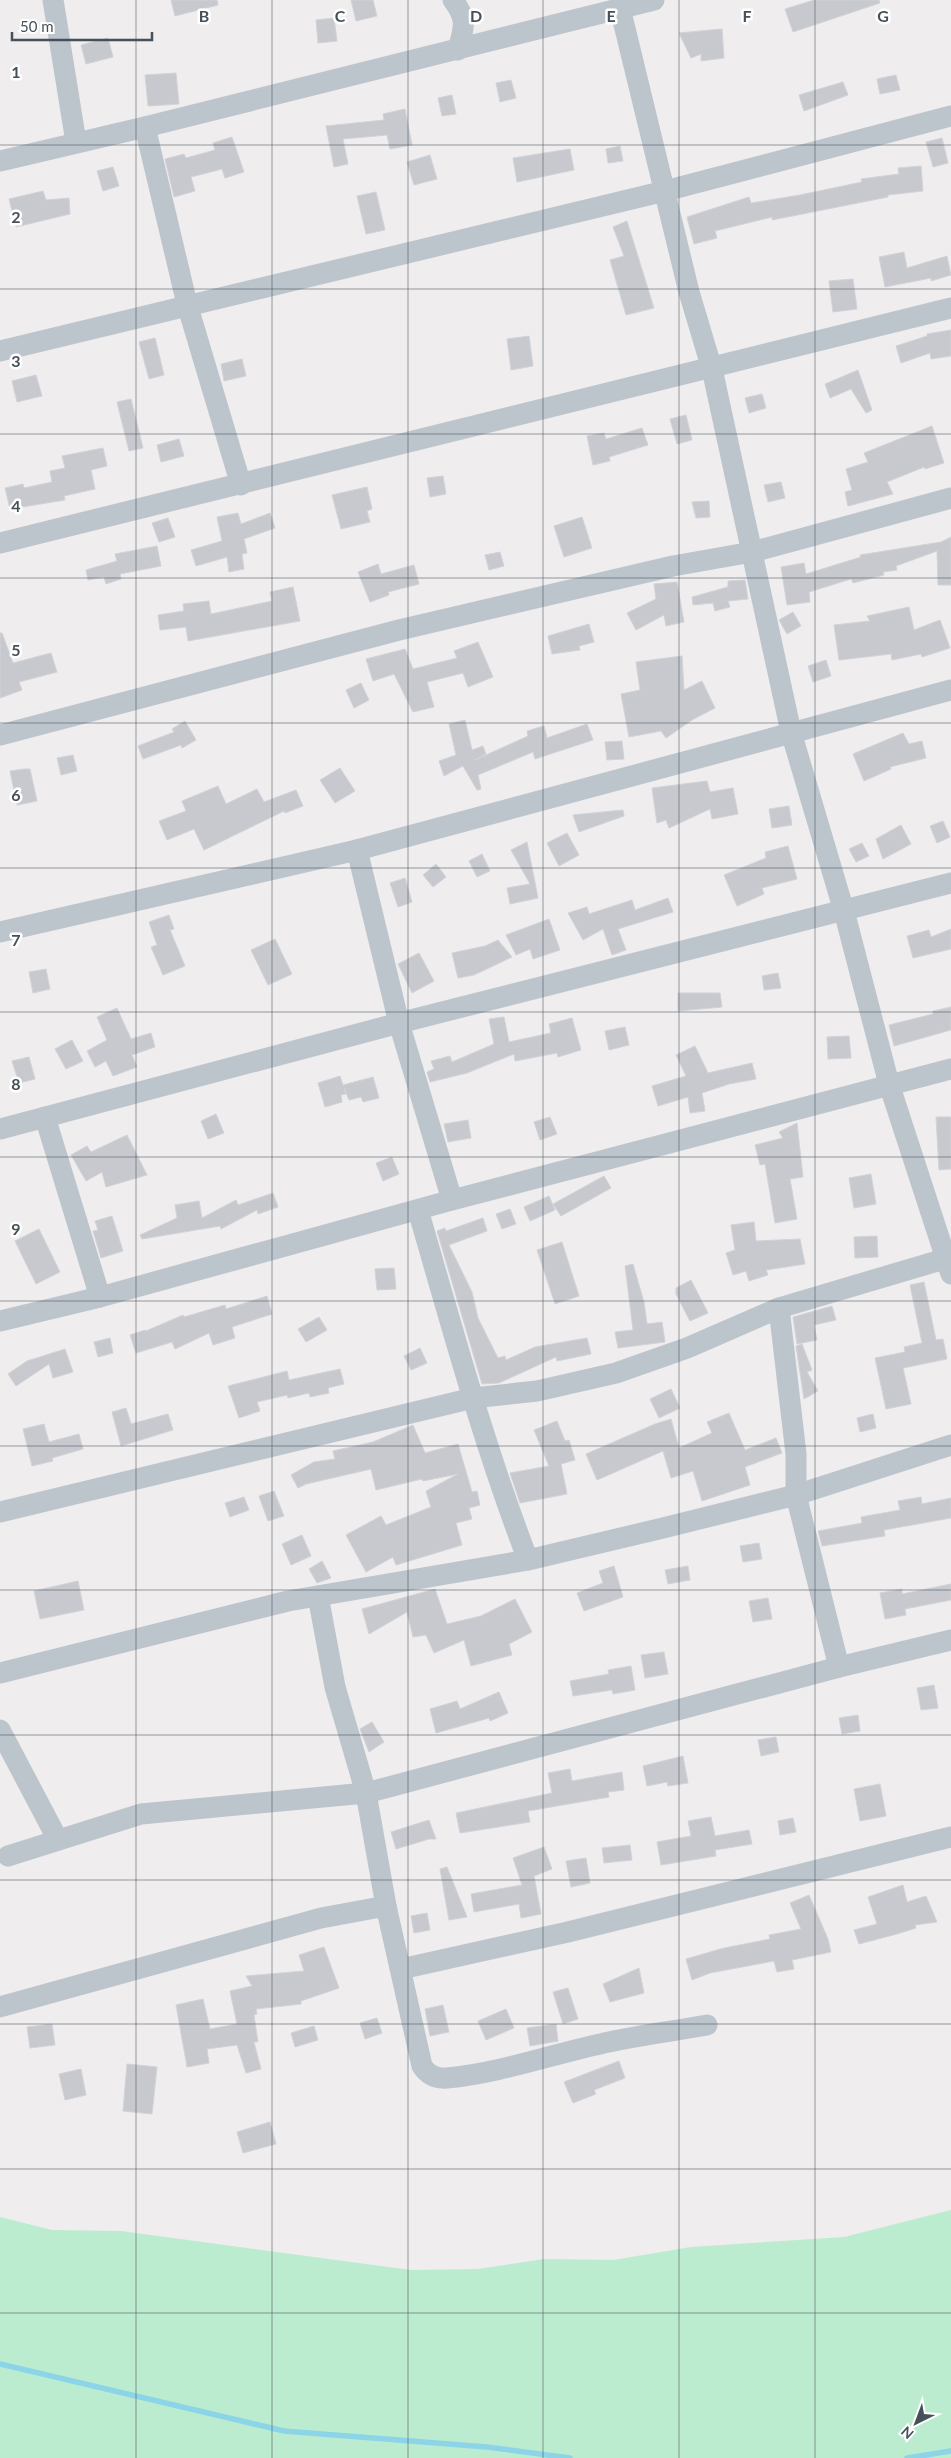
<svg xmlns="http://www.w3.org/2000/svg" width="951" height="2458" font-family="Lato,sans-serif">
<rect width="100%" height="100%" fill="#efeded"/>
<polygon fill="#bceccf" points="951,2210 951,2458 0,2458 0,2217 52,2230 121,2231 411,2270 478,2269 544,2259 613,2260 691,2247 844,2237"/>
<g fill="none" stroke-linecap="round" stroke-linejoin="round">
<g stroke="#8cd4e7" stroke-width="5.5">
<polyline points="0,2364 284,2431 487,2447 570,2458"/>
<polyline points="907,2458 951,2451"/>
</g>
</g>
<g fill="#c7c9cf" stroke="#d1d3d8">
<polygon points="171,0 217,0 218,5 175,16"/>
<polygon points="351,0 373,0 377,16 356,21"/>
<polygon points="814,0 879,0 880,3 793,32 785,9"/>
<polygon points="334,18 337,41 318,43 316,20"/>
<polygon points="722,29 724,58 701,61 701,54 691,58 679,33"/>
<polygon points="108,38 113,57 86,64 81,45"/>
<polygon points="176,73 179,104 148,106 145,75"/>
<polygon points="896,75 900,90 880,94 877,79"/>
<polygon points="511,80 516,98 500,102 496,83"/>
<polygon points="843,82 848,95 804,111 799,95"/>
<polygon points="452,95 456,114 442,116 438,98"/>
<polygon points="405,109 412,145 390,149 387,135 343,139 348,164 334,167 326,126 384,120 383,114"/>
<polygon points="232,137 244,172 225,178 222,169 191,177 195,191 174,197 165,159 184,154 186,158 215,150 213,143"/>
<polygon points="942,138 948,163 933,167 926,142"/>
<polygon points="620,146 623,161 608,163 606,149"/>
<polygon points="570,149 574,170 517,182 513,158"/>
<polygon points="430,155 437,179 414,185 407,162"/>
<polygon points="921,166 923,191 888,195 888,197 772,220 772,217 715,231 717,238 694,244 687,217 749,197 751,203 800,195 862,182 861,179 899,174 898,168"/>
<polygon points="113,167 119,186 103,191 97,171"/>
<polygon points="43,191 46,200 69,198 70,214 16,227 9,199"/>
<polygon points="376,192 385,230 366,234 357,196"/>
<polygon points="627,221 654,308 626,315 610,260 624,256 613,227"/>
<polygon points="904,252 907,268 947,256 951,275 931,281 931,278 885,287 879,257"/>
<polygon points="853,279 857,309 833,312 829,281"/>
<polygon points="951,330 951,356 931,359 930,353 901,363 896,346 927,336 927,334"/>
<polygon points="529,336 533,366 511,370 507,339"/>
<polygon points="155,338 164,375 149,379 139,342"/>
<polygon points="242,359 246,376 224,381 221,364"/>
<polygon points="858,370 872,410 866,413 851,389 830,398 825,384"/>
<polygon points="36,375 42,396 17,402 12,381"/>
<polygon points="762,394 766,408 749,413 745,398"/>
<polygon points="131,399 143,448 129,451 117,402"/>
<polygon points="686,415 692,440 677,444 670,419"/>
<polygon points="932,426 944,463 925,469 924,467 887,482 893,494 848,506 845,492 852,490 846,469 868,462 864,453"/>
<polygon points="642,428 648,445 609,457 610,461 593,465 587,436 604,433 606,439"/>
<polygon points="179,439 184,456 161,462 157,445"/>
<polygon points="103,448 107,466 91,470 95,489 64,496 65,500 10,509 5,488 23,484 24,488 52,482 50,471 65,468 62,456"/>
<polygon points="443,476 446,494 430,497 427,478"/>
<polygon points="781,482 785,498 768,502 764,485"/>
<polygon points="367,487 372,509 367,511 370,522 341,529 332,495"/>
<polygon points="709,501 710,517 696,518 692,502"/>
<polygon points="238,513 241,524 270,513 275,528 244,539 247,553 242,554 244,569 229,572 227,557 196,566 191,550 222,541 217,517"/>
<polygon points="582,517 592,548 564,557 554,526"/>
<polygon points="168,518 175,537 159,542 152,523"/>
<polygon points="951,537 951,585 938,585 937,551 896,566 897,570 883,572 884,575 853,583 851,579 809,592 810,602 787,605 781,567 804,563 806,574 861,557 860,555 941,542"/>
<polygon points="157,546 161,566 120,574 121,579 106,584 104,577 88,580 86,570 117,561 115,554"/>
<polygon points="500,552 504,566 489,570 485,555"/>
<polygon points="378,564 381,574 414,565 419,584 388,592 389,595 370,602 358,572"/>
<polygon points="745,580 748,599 728,601 730,607 715,611 713,603 693,605 692,597 728,587 728,581"/>
<polygon points="677,582 684,622 666,626 664,615 636,630 627,613 656,599 654,584"/>
<polygon points="293,587 300,621 188,641 186,627 160,630 158,615 184,611 183,604 209,601 211,614 272,601 270,592"/>
<polygon points="909,607 914,630 940,620 950,648 922,657 921,654 892,660 891,654 839,660 834,625 870,621 867,616"/>
<polygon points="793,612 801,626 787,634 779,620"/>
<polygon points="589,624 594,642 579,646 580,650 552,654 548,636"/>
<polygon points="0,633 2,633 13,663 51,653 57,672 19,682 22,690 0,698"/>
<polygon points="478,642 493,677 468,687 463,673 427,682 434,707 413,712 394,674 373,681 366,659 405,649 413,669 457,658 454,651"/>
<polygon points="682,656 684,690 702,681 715,708 692,720 666,738 661,731 629,737 621,694 640,690 636,662"/>
<polygon points="826,660 831,676 813,682 808,666"/>
<polygon points="361,683 369,700 354,708 346,690"/>
<polygon points="465,720 472,750 483,746 486,754 475,760 528,736 527,731 544,726 547,738 587,724 593,740 535,759 533,752 478,775 481,789 477,790 463,766 444,776 439,761 456,755 449,724"/>
<polygon points="185,721 196,740 182,748 181,745 143,759 138,746 174,732 172,729"/>
<polygon points="903,733 909,744 922,741 926,758 890,767 891,769 864,781 853,754"/>
<polygon points="622,741 624,759 607,760 605,742"/>
<polygon points="73,755 77,771 61,775 57,758"/>
<polygon points="340,768 355,791 335,803 320,780"/>
<polygon points="24,769 30,769 37,801 17,805 10,771"/>
<polygon points="707,781 710,792 733,788 738,814 712,819 710,809 669,828 666,820 657,823 652,788"/>
<polygon points="218,786 226,804 257,789 264,802 296,790 303,806 285,813 284,811 204,850 194,829 167,840 159,821 186,811 182,801"/>
<polygon points="789,806 792,825 772,828 769,809"/>
<polygon points="623,810 624,816 579,832 573,815"/>
<polygon points="943,821 950,837 937,843 930,826"/>
<polygon points="901,825 911,844 883,859 876,839"/>
<polygon points="567,833 579,855 559,866 547,843"/>
<polygon points="527,842 538,898 510,904 507,888 530,884 511,850"/>
<polygon points="862,843 869,856 856,862 849,849"/>
<polygon points="788,846 797,879 762,888 764,894 737,906 724,875 766,858 765,852"/>
<polygon points="482,854 490,871 477,877 469,861"/>
<polygon points="436,864 446,877 433,887 423,875"/>
<polygon points="405,878 412,902 398,907 390,883"/>
<polygon points="668,898 673,912 618,929 626,950 612,955 603,929 583,940 568,913 587,907 589,914 632,900 635,910"/>
<polygon points="169,915 174,929 170,930 185,966 163,975 151,947 157,945 149,922"/>
<polygon points="549,919 560,950 533,959 530,949 516,955 506,935"/>
<polygon points="951,929 951,949 913,958 907,936 929,930 931,937"/>
<polygon points="275,939 292,974 268,985 251,950"/>
<polygon points="498,940 512,957 474,975 458,978 452,953 485,946"/>
<polygon points="419,953 434,981 412,993 398,964"/>
<polygon points="46,969 50,989 33,993 29,972"/>
<polygon points="778,973 781,988 764,990 762,976"/>
<polygon points="678,993 720,993 722,1007 678,1011"/>
<polygon points="951,1007 951,1030 894,1046 889,1025 933,1014 933,1011"/>
<polygon points="117,1008 131,1039 151,1033 155,1047 132,1055 137,1067 113,1076 106,1061 95,1067 87,1051 107,1040 97,1017"/>
<polygon points="504,1017 509,1042 551,1033 549,1024 572,1018 581,1050 558,1057 557,1053 515,1061 514,1054 467,1073 430,1082 427,1072 434,1069 431,1061 450,1056 452,1062 494,1044 489,1019"/>
<polygon points="625,1027 629,1045 609,1050 605,1031"/>
<polygon points="849,1036 851,1058 828,1059 827,1037"/>
<polygon points="72,1040 83,1061 66,1069 55,1049"/>
<polygon points="695,1046 708,1073 752,1063 756,1079 729,1084 702,1093 705,1111 690,1113 688,1097 658,1106 652,1086 686,1076 676,1055"/>
<polygon points="29,1057 35,1079 19,1083 12,1061"/>
<polygon points="340,1076 343,1085 373,1077 379,1098 363,1102 361,1097 349,1100 344,1088 346,1094 341,1095 342,1102 325,1107 318,1083"/>
<polygon points="216,1114 224,1133 208,1139 201,1121"/>
<polygon points="550,1117 557,1134 540,1140 534,1122"/>
<polygon points="936,1117 951,1117 951,1169 939,1170"/>
<polygon points="468,1120 471,1138 448,1142 444,1124"/>
<polygon points="797,1123 803,1177 790,1179 797,1219 775,1223 765,1164 760,1165 755,1145 783,1138 779,1132"/>
<polygon points="127,1135 147,1175 106,1187 102,1172 86,1181 71,1155 87,1146 91,1152"/>
<polygon points="392,1157 399,1174 383,1181 376,1163"/>
<polygon points="871,1174 876,1204 854,1208 849,1178"/>
<polygon points="604,1176 611,1188 561,1216 553,1204"/>
<polygon points="273,1193 278,1207 258,1214 257,1210 221,1229 220,1226 142,1239 140,1235 177,1218 175,1205 199,1201 202,1218 236,1200 238,1205"/>
<polygon points="549,1196 555,1210 530,1221 524,1207"/>
<polygon points="510,1209 516,1224 502,1229 496,1214"/>
<polygon points="112,1216 123,1251 101,1258 93,1231 98,1230 95,1221"/>
<polygon points="483,1218 487,1231 449,1245 472,1292 478,1318 498,1358 505,1356 506,1360 535,1347 587,1338 591,1354 557,1361 556,1357 499,1383 482,1384 437,1231 445,1228 446,1231"/>
<polygon points="754,1222 756,1241 800,1239 805,1264 766,1270 768,1275 749,1281 746,1271 733,1275 726,1253 735,1250 731,1225"/>
<polygon points="39,1229 60,1272 36,1284 15,1241"/>
<polygon points="877,1236 878,1257 855,1258 854,1237"/>
<polygon points="562,1242 579,1296 555,1304 537,1250"/>
<polygon points="633,1264 644,1302 647,1324 662,1322 665,1342 618,1348 615,1332 633,1330 625,1266"/>
<polygon points="394,1268 396,1289 377,1290 375,1269"/>
<polygon points="691,1280 708,1313 690,1321 676,1294 676,1288"/>
<polygon points="924,1282 936,1340 943,1339 947,1359 903,1368 911,1404 886,1409 875,1358 905,1352 904,1347 922,1343 910,1285"/>
<polygon points="267,1296 272,1314 232,1327 235,1338 213,1345 209,1333 175,1349 172,1342 136,1353 130,1335 145,1330 146,1331 183,1315 184,1317 225,1305 226,1309"/>
<polygon points="832,1306 836,1320 814,1325 817,1340 797,1344 793,1317"/>
<polygon points="319,1317 327,1330 306,1342 298,1329"/>
<polygon points="110,1338 113,1353 98,1357 94,1342"/>
<polygon points="802,1344 812,1370 807,1372 818,1391 804,1399 796,1346"/>
<polygon points="420,1348 427,1363 411,1370 404,1356"/>
<polygon points="65,1349 73,1372 53,1378 49,1364 16,1386 8,1374 27,1361"/>
<polygon points="340,1369 344,1384 328,1388 329,1393 310,1397 309,1393 288,1398 287,1395 257,1402 260,1411 239,1418 228,1386 287,1371 289,1380"/>
<polygon points="671,1389 680,1408 659,1418 650,1399"/>
<polygon points="126,1408 131,1424 168,1414 173,1430 121,1446 112,1412"/>
<polygon points="729,1413 745,1450 776,1438 782,1453 745,1467 750,1485 702,1501 693,1471 671,1478 663,1451 597,1480 586,1454 655,1424 671,1419 679,1448 712,1433 707,1422"/>
<polygon points="873,1414 876,1428 860,1432 857,1418"/>
<polygon points="557,1421 565,1441 569,1440 575,1460 561,1464 567,1494 520,1503 510,1473 549,1466 534,1430"/>
<polygon points="44,1424 49,1442 79,1434 83,1449 52,1458 53,1461 32,1466 23,1429"/>
<polygon points="413,1425 425,1453 458,1444 472,1492 477,1491 480,1505 469,1508 472,1519 456,1523 462,1545 396,1565 393,1557 366,1572 346,1535 381,1516 386,1525 431,1507 426,1491 458,1474 423,1481 422,1479 376,1490 371,1469 306,1484 298,1488 291,1475 314,1462 335,1459 333,1451 373,1442"/>
<polygon points="274,1491 284,1516 268,1521 259,1496"/>
<polygon points="244,1497 249,1510 230,1517 225,1503"/>
<polygon points="921,1497 922,1504 951,1498 951,1518 884,1530 885,1536 822,1546 818,1531 862,1523 861,1517 900,1510 898,1501"/>
<polygon points="302,1535 311,1556 291,1565 282,1544"/>
<polygon points="759,1543 762,1559 743,1562 740,1546"/>
<polygon points="322,1561 331,1578 317,1583 309,1569"/>
<polygon points="614,1566 623,1597 584,1611 577,1593 603,1583 599,1571"/>
<polygon points="688,1566 690,1580 668,1584 665,1570"/>
<polygon points="78,1581 84,1610 40,1619 34,1591"/>
<polygon points="951,1584 951,1600 905,1609 906,1615 885,1619 880,1593 902,1589 902,1594"/>
<polygon points="435,1589 447,1624 481,1616 515,1599 532,1632 509,1644 512,1655 471,1666 464,1640 434,1653 426,1635 413,1637 407,1612 369,1634 362,1609"/>
<polygon points="768,1598 772,1619 753,1622 749,1601"/>
<polygon points="664,1652 668,1674 645,1678 641,1655"/>
<polygon points="631,1666 635,1690 613,1694 612,1690 573,1696 570,1681 609,1674 608,1670"/>
<polygon points="934,1685 938,1708 921,1710 917,1688"/>
<polygon points="499,1692 508,1713 490,1721 489,1718 436,1733 430,1709 457,1701 460,1709"/>
<polygon points="858,1715 860,1731 842,1734 839,1718"/>
<polygon points="372,1722 384,1742 369,1752 360,1729"/>
<polygon points="776,1737 779,1752 761,1756 758,1740"/>
<polygon points="683,1756 688,1783 668,1786 667,1782 647,1786 643,1766"/>
<polygon points="570,1769 572,1781 622,1772 624,1790 608,1792 609,1797 528,1811 530,1822 460,1833 456,1813 552,1793 548,1773"/>
<polygon points="880,1784 886,1816 860,1821 854,1789"/>
<polygon points="711,1817 715,1836 749,1830 752,1844 715,1850 716,1856 661,1865 657,1842 691,1836 688,1821"/>
<polygon points="793,1818 796,1832 780,1835 778,1821"/>
<polygon points="429,1820 436,1839 429,1839 396,1849 391,1832"/>
<polygon points="630,1845 632,1860 604,1863 602,1848"/>
<polygon points="544,1847 552,1869 534,1876 541,1914 521,1918 519,1904 474,1912 471,1894 522,1885 513,1858"/>
<polygon points="586,1858 590,1883 571,1887 566,1861"/>
<polygon points="447,1867 467,1917 449,1920 440,1869"/>
<polygon points="903,1885 907,1902 926,1896 937,1922 915,1925 916,1928 897,1934 859,1944 854,1930 877,1924 868,1897"/>
<polygon points="809,1895 828,1939 831,1952 792,1960 794,1969 777,1972 774,1961 710,1973 692,1980 686,1959 724,1948 770,1939 769,1935 801,1929 790,1903"/>
<polygon points="427,1913 430,1930 414,1933 411,1916"/>
<polygon points="324,1947 339,1988 301,2001 301,2004 256,2009 257,2014 254,2015 258,2042 254,2042 261,2069 246,2073 237,2045 207,2049 209,2063 187,2067 176,2005 203,1999 210,2029 237,2024 230,1991 252,1986 246,1976 304,1971 299,1955"/>
<polygon points="639,1968 644,1993 610,2002 603,1984"/>
<polygon points="568,1988 578,2019 563,2024 553,1992"/>
<polygon points="443,2005 449,2032 430,2036 425,2009"/>
<polygon points="506,2009 514,2028 486,2040 478,2021"/>
<polygon points="377,2018 382,2033 365,2039 360,2023"/>
<polygon points="52,2024 55,2045 30,2048 27,2027"/>
<polygon points="556,2024 558,2041 530,2046 527,2028"/>
<polygon points="314,2026 318,2040 295,2047 291,2033"/>
<polygon points="619,2061 625,2078 594,2090 596,2094 573,2103 564,2082"/>
<polygon points="127,2064 157,2067 152,2114 123,2111"/>
<polygon points="81,2069 86,2095 65,2100 59,2074"/>
<polygon points="270,2122 276,2144 243,2153 237,2132"/>
</g>
<g fill="none" stroke-linecap="round" stroke-linejoin="round">
<g stroke="#bcc4cc" stroke-width="21">
<polyline points="53,0 76,142"/>
<path d="M453,0C468,20 464,27 458,50"/>
<polyline points="620,8 689,292 712,369 791,732 844,911 889,1084 951,1274"/>
<polyline points="145,127 187,304 241,485"/>
<polyline points="0,161 145,127 654,0"/>
<polyline points="0,351 665,191 951,116"/>
<polyline points="0,543 951,308"/>
<polyline points="0,735 399,630 673,566 752,552 951,498"/>
<polyline points="357,850 399,1023 452,1200"/>
<polyline points="0,932 357,850 951,690"/>
<polyline points="45,1117 100,1297"/>
<polyline points="0,1129 399,1023 951,883"/>
<path d="M418,1210C452,1327 484,1446 528,1560"/>
<polyline points="779,1308 796,1454 796,1495 839,1667"/>
<polyline points="0,1321 100,1297 452,1200 951,1069"/>
<polyline points="0,1512 473,1398 537,1391 616,1373 687,1348 779,1308 951,1257"/>
<path d="M318,1596L335,1687L366,1793L386,1906L422,2066C428,2075 436,2079 447,2078C501,2073 556,2053 609,2042C641,2035 674,2031 707,2025"/>
<polyline points="0,1673 288,1601 528,1560 663,1528 796,1495 951,1445"/>
<polyline points="0,1730 58,1840"/>
<polyline points="8,1856 141,1814 366,1793 839,1667 951,1640"/>
<polyline points="401,1969 568,1932 951,1837"/>
<polyline points="0,2007 321,1918 386,1906"/>
</g>
</g>
<path fill="none" stroke="#465059" stroke-width="1" stroke-opacity="0.55" d="M136,0V2458M272,0V2458M408,0V2458M543,0V2458M679,0V2458M815,0V2458M0,145H951M0,289H951M0,434H951M0,578H951M0,723H951M0,868H951M0,1012H951M0,1157H951M0,1301H951M0,1446H951M0,1590H951M0,1735H951M0,1880H951M0,2024H951M0,2169H951M0,2313H951"/>
<g font-size="16" text-anchor="middle" font-weight="bold" fill="#465059" stroke="#fff" stroke-width="5" stroke-linejoin="round" paint-order="stroke">
<text x="204" y="22">B</text>
<text x="340" y="22">C</text>
<text x="476" y="22">D</text>
<text x="611" y="22">E</text>
<text x="747" y="22">F</text>
<text x="883" y="22">G</text>
<text x="16" y="78">1</text>
<text x="16" y="223">2</text>
<text x="16" y="367">3</text>
<text x="16" y="512">4</text>
<text x="16" y="656">5</text>
<text x="16" y="801">6</text>
<text x="16" y="946">7</text>
<text x="16" y="1090">8</text>
<text x="16" y="1235">9</text>
</g>
<g transform="translate(916 2423) rotate(222)" stroke="#ffffff" stroke-width="4" paint-order="stroke">
<path d="M0-4L9 19L0 12L-9 19Z" fill="#465059"/>
<text y="-8" font-size="14" font-weight="bold" text-anchor="middle" fill="#465059">N</text>
</g>
<path d="M12 32v8h140v-8" fill="none" stroke="#465059" stroke-width="2.5"/>
<text x="20" y="32" font-size="15" fill="#465059" stroke="#ffffff" stroke-width="4" paint-order="stroke">50 m</text>
</svg>
